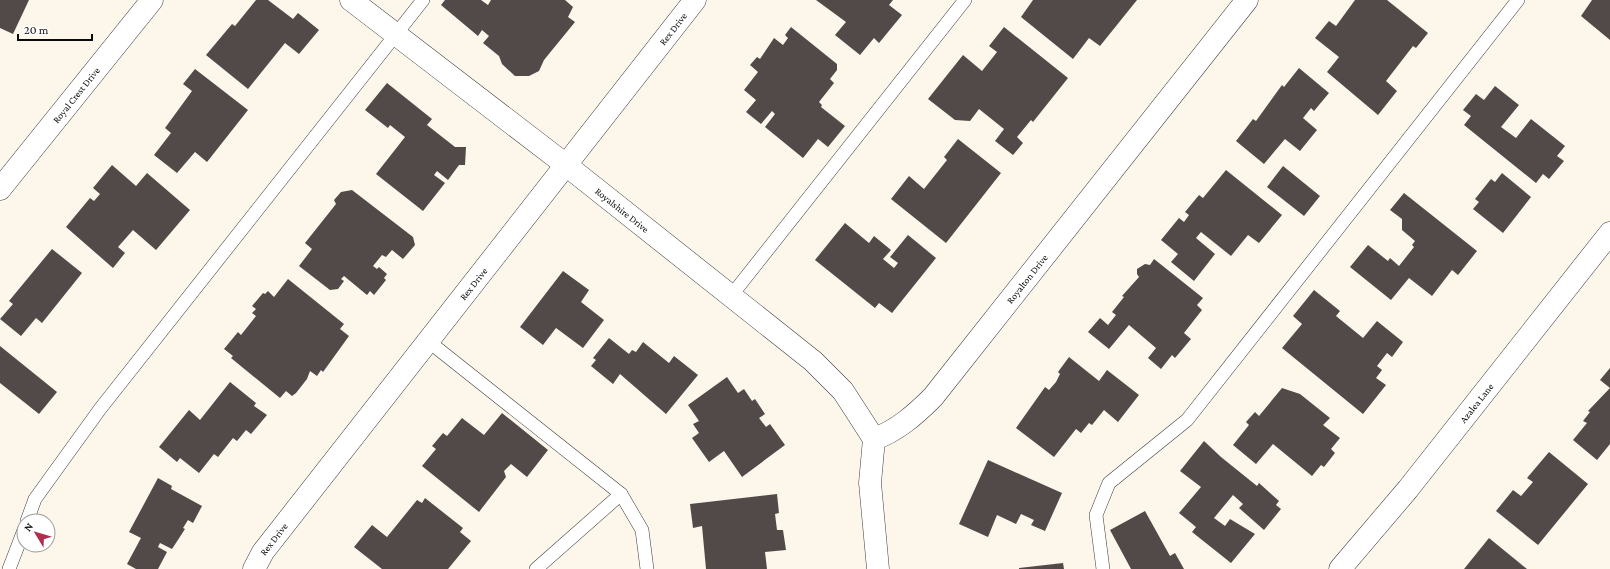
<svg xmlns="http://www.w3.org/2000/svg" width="1610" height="569" font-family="'Crimson Pro',serif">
<rect width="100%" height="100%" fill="#fdf6ea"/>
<g fill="#524a48">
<polygon points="0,0 29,0 13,34 0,28"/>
<polygon points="256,0 268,0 293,19 298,13 319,30 299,54 285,43 248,89 206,55 232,24 235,26"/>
<polygon points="445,0 481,0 488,5 491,0 565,0 573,7 568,17 575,22 544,60 539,71 529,76 515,76 502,64 499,56 483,43 489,36 482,30 478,36 441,5"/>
<polygon points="816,0 893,0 889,5 902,15 879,43 874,38 860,55 835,35 846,22"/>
<polygon points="1033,0 1137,0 1100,46 1089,38 1073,59 1021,17"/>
<polygon points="1355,0 1387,0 1428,33 1416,48 1413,46 1386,81 1397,91 1378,115 1327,72 1339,57 1315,38 1329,21 1336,26"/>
<polygon points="1592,0 1610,0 1610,40 1581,16"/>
<polygon points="791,27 837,64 837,70 830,79 834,83 819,102 822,105 821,107 845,126 828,147 818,139 803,158 765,127 775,114 772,111 761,124 746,112 756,100 744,90 758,72 750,65 757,57 760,59 774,38 783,45 788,38 785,35"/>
<polygon points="1004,27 1068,78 1033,122 1031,120 1017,137 1023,143 1013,155 995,141 1004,129 979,109 970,121 955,120 928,99 963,55 982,71 997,52 989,46"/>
<polygon points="1299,68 1329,93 1314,111 1311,108 1303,118 1317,130 1300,151 1285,139 1264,164 1236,141 1253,119 1256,121 1282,85 1284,87"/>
<polygon points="195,69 248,110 207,162 195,152 177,173 154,155 171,133 165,128 192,91 183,84"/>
<polygon points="387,83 432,119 427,125 455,147 466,147 465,165 459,165 448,180 437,171 434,175 445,183 423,211 376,174 405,137 390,125 388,128 365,110"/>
<polygon points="1495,86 1519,105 1501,127 1516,138 1531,119 1565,146 1557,156 1564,161 1549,179 1543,174 1536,183 1464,125 1471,116 1463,110 1476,94 1484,100"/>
<polygon points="958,139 1001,173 946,243 891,199 909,176 924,189 947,160 944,157"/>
<polygon points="112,165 136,186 147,173 190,210 156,250 133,230 118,247 125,253 113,268 66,227 90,198 94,201 100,194 93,188"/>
<polygon points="1283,166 1320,196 1304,216 1267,187"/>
<polygon points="1226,170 1282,215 1259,243 1248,235 1231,256 1201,232 1196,238 1215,254 1194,281 1171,262 1178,254 1161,240 1179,218 1184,222 1189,215 1185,212 1199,195 1203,198"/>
<polygon points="1502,173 1531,197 1503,233 1473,209 1479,202 1475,199 1491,179 1495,182"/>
<polygon points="352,190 413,237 415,245 403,259 392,250 386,257 382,255 373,266 377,269 379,267 387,274 384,278 386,280 374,295 370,291 367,295 344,276 341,279 344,281 338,289 330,290 299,266 312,249 305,243 336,204 334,200 341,192"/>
<polygon points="1404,193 1477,251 1458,275 1452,270 1432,296 1409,278 1391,300 1350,267 1368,245 1388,261 1390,258 1399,266 1414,247 1412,245 1415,241 1402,230 1402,219 1390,210"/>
<polygon points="845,223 869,243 874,236 891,250 883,259 894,268 898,263 890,257 908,235 936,258 892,313 879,303 875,308 815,260"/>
<polygon points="52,249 82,273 42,323 36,318 21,336 0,319 13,304 9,301"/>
<polygon points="1154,259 1203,298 1197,305 1202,310 1184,333 1191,339 1175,358 1172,355 1161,369 1148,358 1156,348 1129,325 1109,349 1088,332 1100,318 1108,325 1116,315 1112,312 1124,297 1122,296 1139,277 1137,274 1137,269 1145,264 1150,265"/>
<polygon points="563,271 589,290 581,302 604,320 583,348 556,328 543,345 520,327"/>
<polygon points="288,279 344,324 340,329 349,336 323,372 321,370 317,376 310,371 307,379 296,393 292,396 286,391 280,398 231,358 233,356 224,349 238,332 241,335 256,316 252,313 256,309 252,306 263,293 265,294 268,291 274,297"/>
<polygon points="1314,290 1340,311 1336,316 1363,338 1377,321 1403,342 1392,357 1387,353 1377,366 1382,370 1376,378 1386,385 1363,414 1282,348 1302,324 1293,316"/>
<polygon points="609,338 629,354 632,350 636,352 643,342 669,363 674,356 698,375 666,414 620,374 613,384 591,366 596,360 593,358"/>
<polygon points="0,346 57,392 39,414 0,383"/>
<polygon points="1069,357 1099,381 1107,370 1139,395 1118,422 1104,410 1092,425 1089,423 1081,433 1076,429 1054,457 1016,428 1045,387 1049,390 1056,382 1060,374 1058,372"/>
<polygon points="1610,368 1610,444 1597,460 1573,440 1587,423 1583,421 1590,412 1588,411 1610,388 1600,380"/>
<polygon points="727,377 738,393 744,389 752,401 755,399 765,414 759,418 766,427 770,424 785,445 742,477 724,451 709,462 692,438 699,433 693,424 699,421 688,405"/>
<polygon points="230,382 256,403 254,406 267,415 251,434 246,430 237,441 233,438 218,457 214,454 199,473 180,458 177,462 159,447 189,410 200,420"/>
<polygon points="1282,388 1300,394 1330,418 1323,425 1340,438 1331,449 1335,453 1324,467 1321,465 1312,476 1273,444 1256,464 1233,445 1249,425 1246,422 1255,412 1259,416"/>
<polygon points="502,413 548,450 527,477 511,464 504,471 506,477 479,512 422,466 436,449 432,446 443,433 447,436 462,418 484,435"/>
<polygon points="1204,441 1221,457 1257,486 1259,483 1279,501 1276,505 1281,509 1264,530 1239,508 1243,504 1233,495 1214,518 1225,526 1230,519 1255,534 1231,563 1192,532 1196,527 1179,513 1201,487 1180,471"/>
<polygon points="1549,452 1588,484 1538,545 1496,511 1513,490 1521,496 1533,482 1527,478"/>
<polygon points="988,460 1062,493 1045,531 1031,525 1034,520 1021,514 1016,524 997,515 988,537 959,524"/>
<polygon points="158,478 172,486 171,489 202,506 193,523 188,520 183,528 185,529 172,549 160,543 158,547 167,552 158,569 136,569 127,564 141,538 129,532"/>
<polygon points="777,494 779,513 775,514 777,530 783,530 786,550 765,552 767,569 706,569 702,526 693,528 690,504"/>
<polygon points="425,498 463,528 460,532 471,541 448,569 382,569 354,547 372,525 387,537 417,500 422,503"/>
<polygon points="1145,511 1170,556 1175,553 1184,569 1131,569 1110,530"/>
<polygon points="1489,538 1527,569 1464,569"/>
<polygon points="1063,563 1064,569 1019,569 1019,568"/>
</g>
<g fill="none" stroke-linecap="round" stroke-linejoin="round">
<g stroke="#3d3d3d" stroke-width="14">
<g id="service">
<polyline points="731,296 965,0"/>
<polyline points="428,341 621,494 642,530 647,569"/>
<polyline points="27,521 35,499 100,409 423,0"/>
<polyline points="9,569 24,530"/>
<polyline points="536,569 621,494"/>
<polyline points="1103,569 1096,515 1109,483 1187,420 1518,0"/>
</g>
</g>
<g stroke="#3d3d3d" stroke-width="23">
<g id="minor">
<path id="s1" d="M351,0L566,165L813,361L843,391L874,439"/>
<path id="s2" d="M0,189L152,0"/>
<path id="s3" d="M874,439C897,431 916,414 933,397L1247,0"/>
<polyline points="874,439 870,483 878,569"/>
<path id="s4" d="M254,569L263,552L695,0"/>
<path id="s5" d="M1340,569L1408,489L1610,233"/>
</g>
</g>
<use href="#service" stroke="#fff" stroke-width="13"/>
<use href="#minor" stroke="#fff" stroke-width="22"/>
</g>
<g text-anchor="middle" stroke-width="4" stroke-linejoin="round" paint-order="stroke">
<g font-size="10" fill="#0a0a0a" stroke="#fff">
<text dy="4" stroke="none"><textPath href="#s4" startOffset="684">Rex Drive</textPath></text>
<text dy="4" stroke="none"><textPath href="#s2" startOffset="121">Royal Crest Drive</textPath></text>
<text dy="4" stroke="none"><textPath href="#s1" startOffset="343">Royalshire Drive</textPath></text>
<text dy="4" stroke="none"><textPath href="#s3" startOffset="224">Royalton Drive</textPath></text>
<text dy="4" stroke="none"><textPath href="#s4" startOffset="360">Rex Drive</textPath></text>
<text dy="4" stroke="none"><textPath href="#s5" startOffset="215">Azalea Lane</textPath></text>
<text dy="4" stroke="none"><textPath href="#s4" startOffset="36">Rex Drive</textPath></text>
</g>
</g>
<g transform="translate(36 533) rotate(308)"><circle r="19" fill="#ffffff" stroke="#9d9d9d"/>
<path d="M0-3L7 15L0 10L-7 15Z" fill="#ae2f4e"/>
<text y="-6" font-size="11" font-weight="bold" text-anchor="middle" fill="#0a0a0a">N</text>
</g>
<path d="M18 34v6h74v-6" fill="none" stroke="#0a0a0a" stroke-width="2"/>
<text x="24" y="34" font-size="12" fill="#0a0a0a" stroke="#ffffff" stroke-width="3" paint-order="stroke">20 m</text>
</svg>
